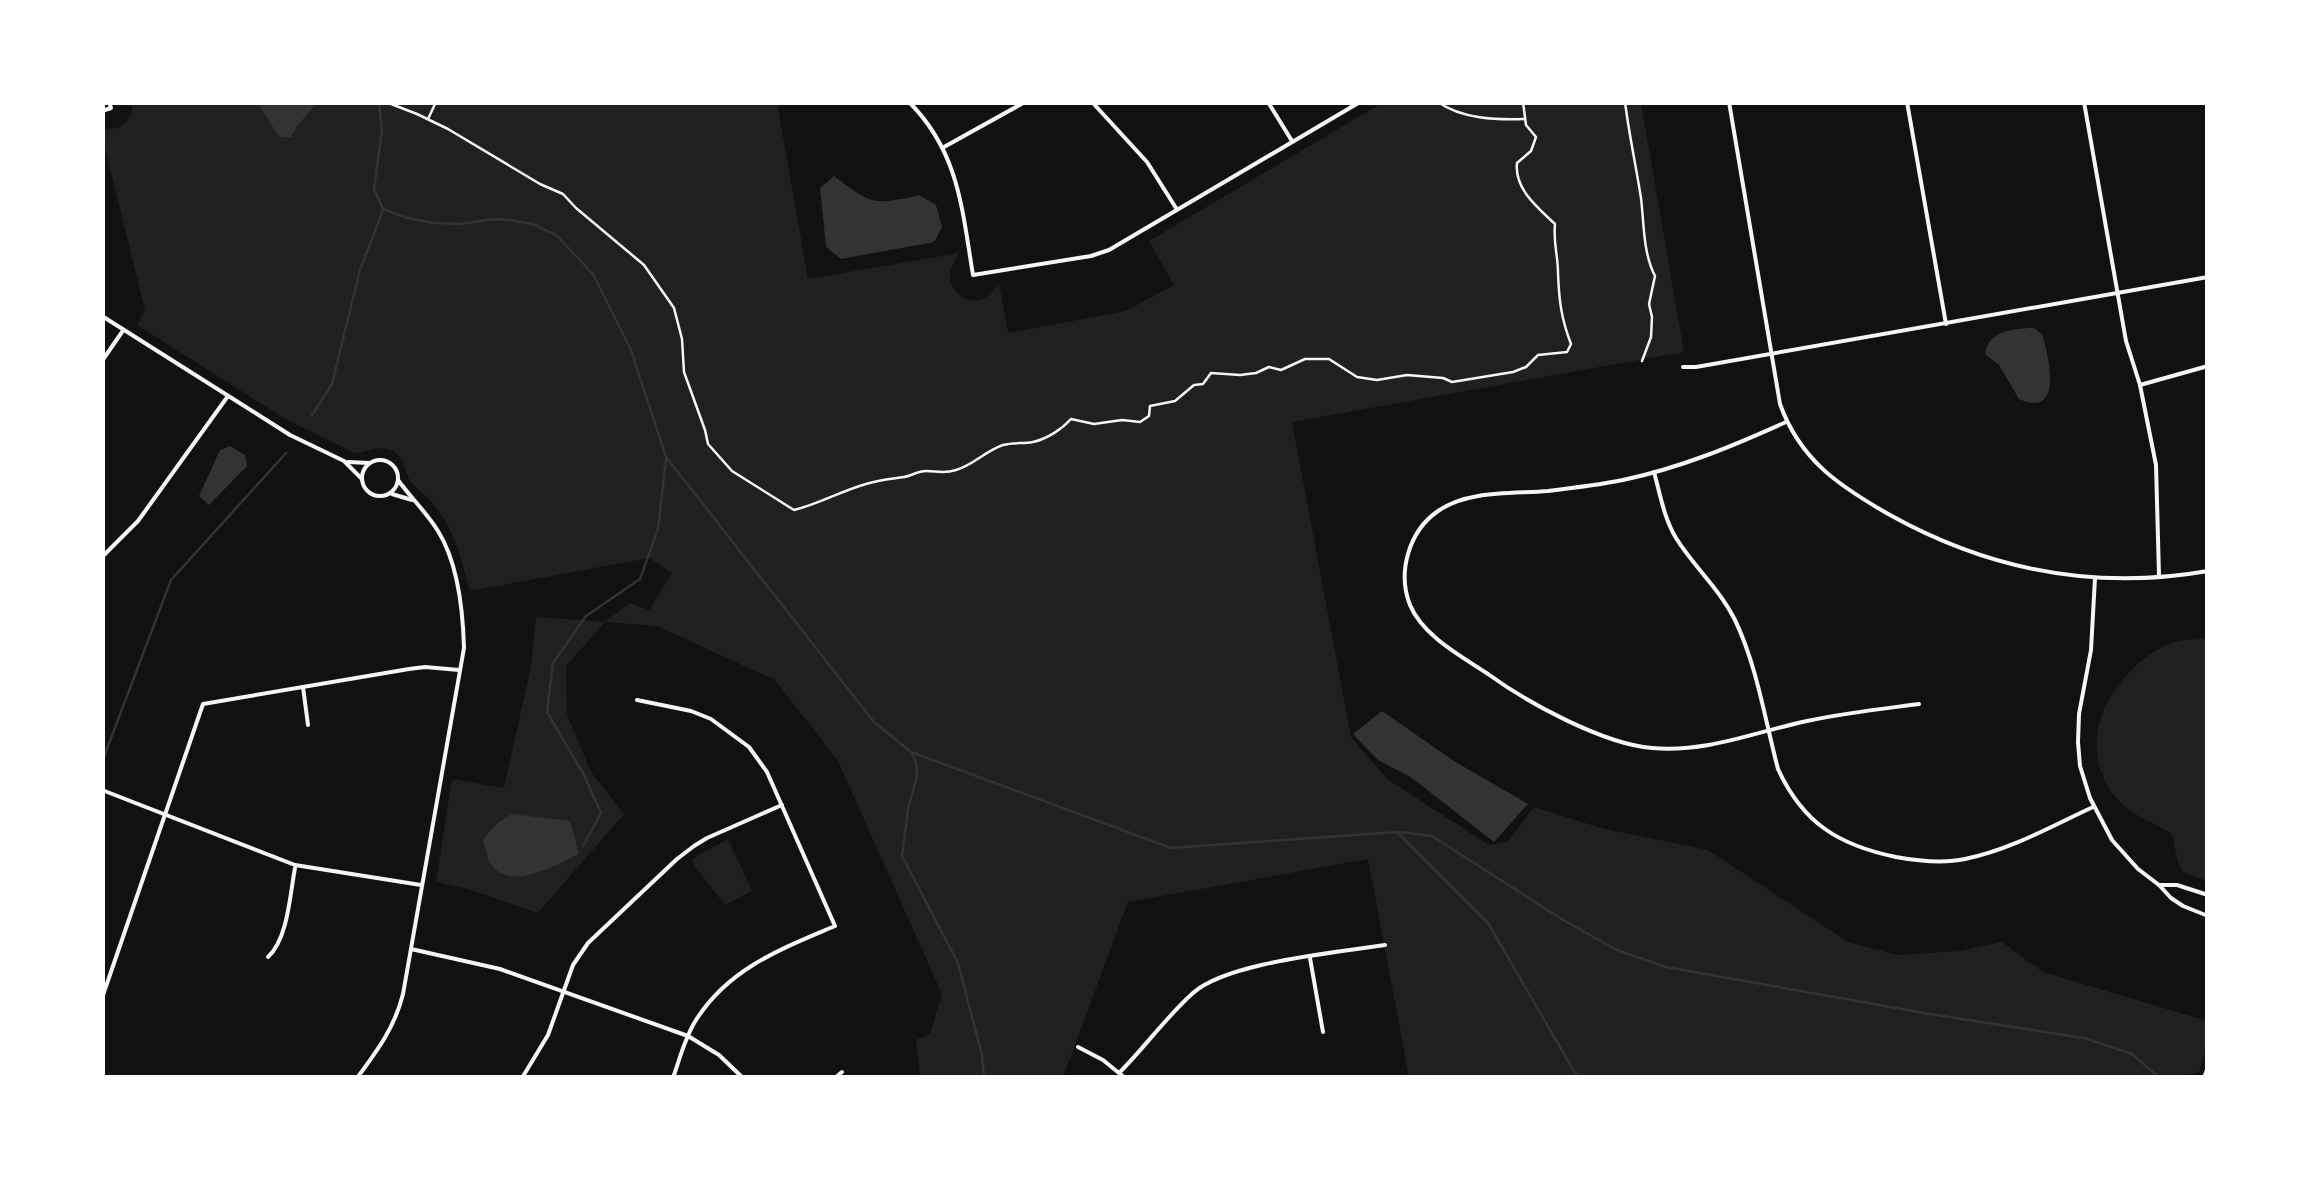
<svg xmlns="http://www.w3.org/2000/svg" width="2310" height="1180" font-family="'Space Grotesk',sans-serif">
<rect width="100%" height="100%" fill="#111"/>
<g fill="#202020">
<path d="M132,102L781,103L778,108L808,279L959,253C956,260 950,268 950,276C950,291 965,303 980,300C989,297 994,290 999,283L1008,333L1126,311L1174,285L1149,241L1382,103H1641L1684,352L1292,422L1351,737L1387,779L1489,845L1508,841L1534,807L1601,828L1708,850L1848,942L1897,955L1959,951L2002,942L2043,972L2207,1021V1047L2199,1072L2174,1078L1409,1077L1368,859L1128,902L1063,1077H920L916,1040L930,1034L942,994L838,761L775,680L657,626L605,622L566,666L567,715L591,772L624,814L538,913L468,889L436,882L452,779L504,788L531,666L536,617L605,622L630,603L649,610L672,573L649,558L470,591C462,561 455,530 434,505C428,497 419,491 412,483C403,473 407,459 393,451C379,444 369,452 355,453L289,421L137,325L145,310L103,140L102,128C121,132 133,121 132,102Z"/>
<path d="M2207,639H2208L2207,881L2183,872L2178,863L2172,834C2156,824 2132,815 2119,801C2071,747 2107,678 2162,647C2176,639 2193,639 2207,639Z"/>
<polygon points="728,839 752,891 725,905 691,861 702,853"/>
</g>
<g fill="#333">
<polygon points="258,103 317,103 297,126 291,137 279,137"/>
<path d="M834,176C871,204 873,206 919,195L936,205L942,227L934,242L841,259L826,247L820,188Z"/>
<path d="M2028,328H2034L2042,334C2049,357 2064,419 2019,399L1999,365L1985,354C1988,332 2009,330 2028,328Z"/>
<polygon points="230,446 245,455 247,466 209,505 199,496 220,450"/>
<polygon points="1382,711 1454,761 1528,804 1494,842 1412,778 1378,760 1353,734"/>
<path d="M512,814L570,821L579,854C556,865 509,893 490,863C486,856 485,846 483,839L499,822Z"/>
</g>
<g fill="none" stroke-linecap="round" stroke-linejoin="round">
<g stroke="#333" stroke-width="2.5">
<polyline points="379,102 382,130 374,189 383,209 407,218 434,223 461,224 494,219 510,220 532,224 556,235 593,274 631,350 666,457 874,722 911,752 1171,848 1397,832 1488,923 1578,1078"/>
<polyline points="312,415 332,384 360,270 383,210"/>
<polyline points="912,754 916,762 917,776 908,809 902,856 958,963 982,1055 984,1078"/>
<polyline points="102,762 171,580 286,453"/>
<polyline points="1400,832 1432,836 1563,920 1617,950 1666,967 1930,1014 2084,1038 2132,1054 2160,1078"/>
<polyline points="583,846 601,813 584,775 547,712 553,663 586,616 640,579 658,529 666,459"/>
</g>
<g stroke="#f5f5f5" stroke-width="2.5">
<path d="M386,102L417,114L448,129L540,184L563,194L576,208L644,265L674,308L682,339L684,372L705,430L708,444L732,471L794,510C819,504 841,491 866,484C879,480 891,479 904,477C911,476 918,471 926,471C937,471 944,474 956,470C974,465 985,451 1003,445C1013,442 1023,444 1033,442C1047,439 1062,429 1071,419L1094,424L1122,420L1140,422L1149,416L1150,406L1175,401L1194,385L1203,384L1211,373L1240,375L1256,373L1269,367L1281,370L1305,359H1329L1357,377L1377,380L1407,375L1443,378L1452,382L1513,372L1526,367L1538,355L1567,352L1571,344C1561,318 1559,300 1558,273C1558,254 1553,244 1555,224C1538,208 1514,189 1517,163L1531,151L1536,137L1526,125L1523,102"/>
<path d="M1438,102C1462,119 1496,120 1524,119"/>
<path d="M1625,102C1629,134 1636,166 1641,198C1644,223 1643,253 1655,276L1649,304L1652,317L1651,337L1642,361"/>
<polyline points="428,119 436,102"/>
</g>
<g stroke="#f5f5f5" stroke-width="4">
<path d="M909,102C959,152 962,209 973,275L1091,256L1109,250L1360,102"/>
<polyline points="1092,102 1147,162 1176,208"/>
<polyline points="1268,102 1292,141"/>
<path d="M1729,102L1780,404C1800,460 1839,486 1890,515C1989,570 2094,591 2208,571"/>
<polyline points="1907,102 1946,324"/>
<polyline points="2084,102 2126,341 2140,385 2156,465 2159,575"/>
<polyline points="102,111 111,108 109,102"/>
<polyline points="944,147 1025,102"/>
<polyline points="102,316 290,435 344,461 362,479"/>
<polyline points="102,361 122,332"/>
<polyline points="1683,367 1696,367 2208,277"/>
<polyline points="2140,385 2208,366"/>
<path d="M1786,422C1733,446 1680,468 1623,480C1598,485 1573,488 1548,491C1513,494 1468,490 1438,511C1409,531 1397,572 1410,605C1423,636 1461,656 1488,674C1528,703 1603,744 1652,748C1706,753 1755,732 1807,721C1844,713 1881,709 1919,704"/>
<circle cx="380" cy="478" r="18"/>
<polyline points="348,462 369,463"/>
<path d="M1654,472C1660,494 1664,518 1676,538C1694,567 1719,588 1735,620C1757,666 1765,720 1778,769C1803,823 1838,845 1896,857C1918,861 1942,864 1965,859C2010,850 2052,826 2093,807"/>
<polyline points="392,494 412,500"/>
<polyline points="102,557 138,521 228,396"/>
<polyline points="2095,578 2091,650 2079,714 2078,742 2080,766 2090,798 2112,840 2138,869 2159,885 2171,898 2183,906 2208,916"/>
<polyline points="303,687 308,725"/>
<path d="M637,700L691,711L711,719L749,747L767,772L835,926C781,949 729,968 696,1020C685,1037 680,1058 673,1078"/>
<polyline points="102,790 295,865 421,885"/>
<polyline points="2159,885 2177,885 2208,895"/>
<polyline points="411,949 500,969 688,1036 719,1055 743,1078"/>
<path d="M268,957C288,939 290,894 295,868"/>
<polyline points="1310,958 1323,1032"/>
<polyline points="102,998 203,704 409,669 425,667 459,670"/>
<polyline points="1078,1047 1103,1060 1125,1078"/>
<path d="M1120,1072C1145,1047 1167,1016 1193,993C1228,962 1336,953 1385,945"/>
<path d="M357,1078C377,1051 395,1027 403,994L464,648C463,611 458,563 438,531C427,513 411,498 398,480"/>
<polyline points="522,1078 548,1035 573,965 588,943 677,859 694,846 707,838 782,805"/>
<polyline points="835,1078 842,1072"/>
</g>
<polyline stroke="#f5f5f5" stroke-width="6" points="2205,1078 2208,1070"/>
</g>
<rect width="2310" height="1180" fill="none" stroke="#ffffff" stroke-width="210"/>
</svg>
